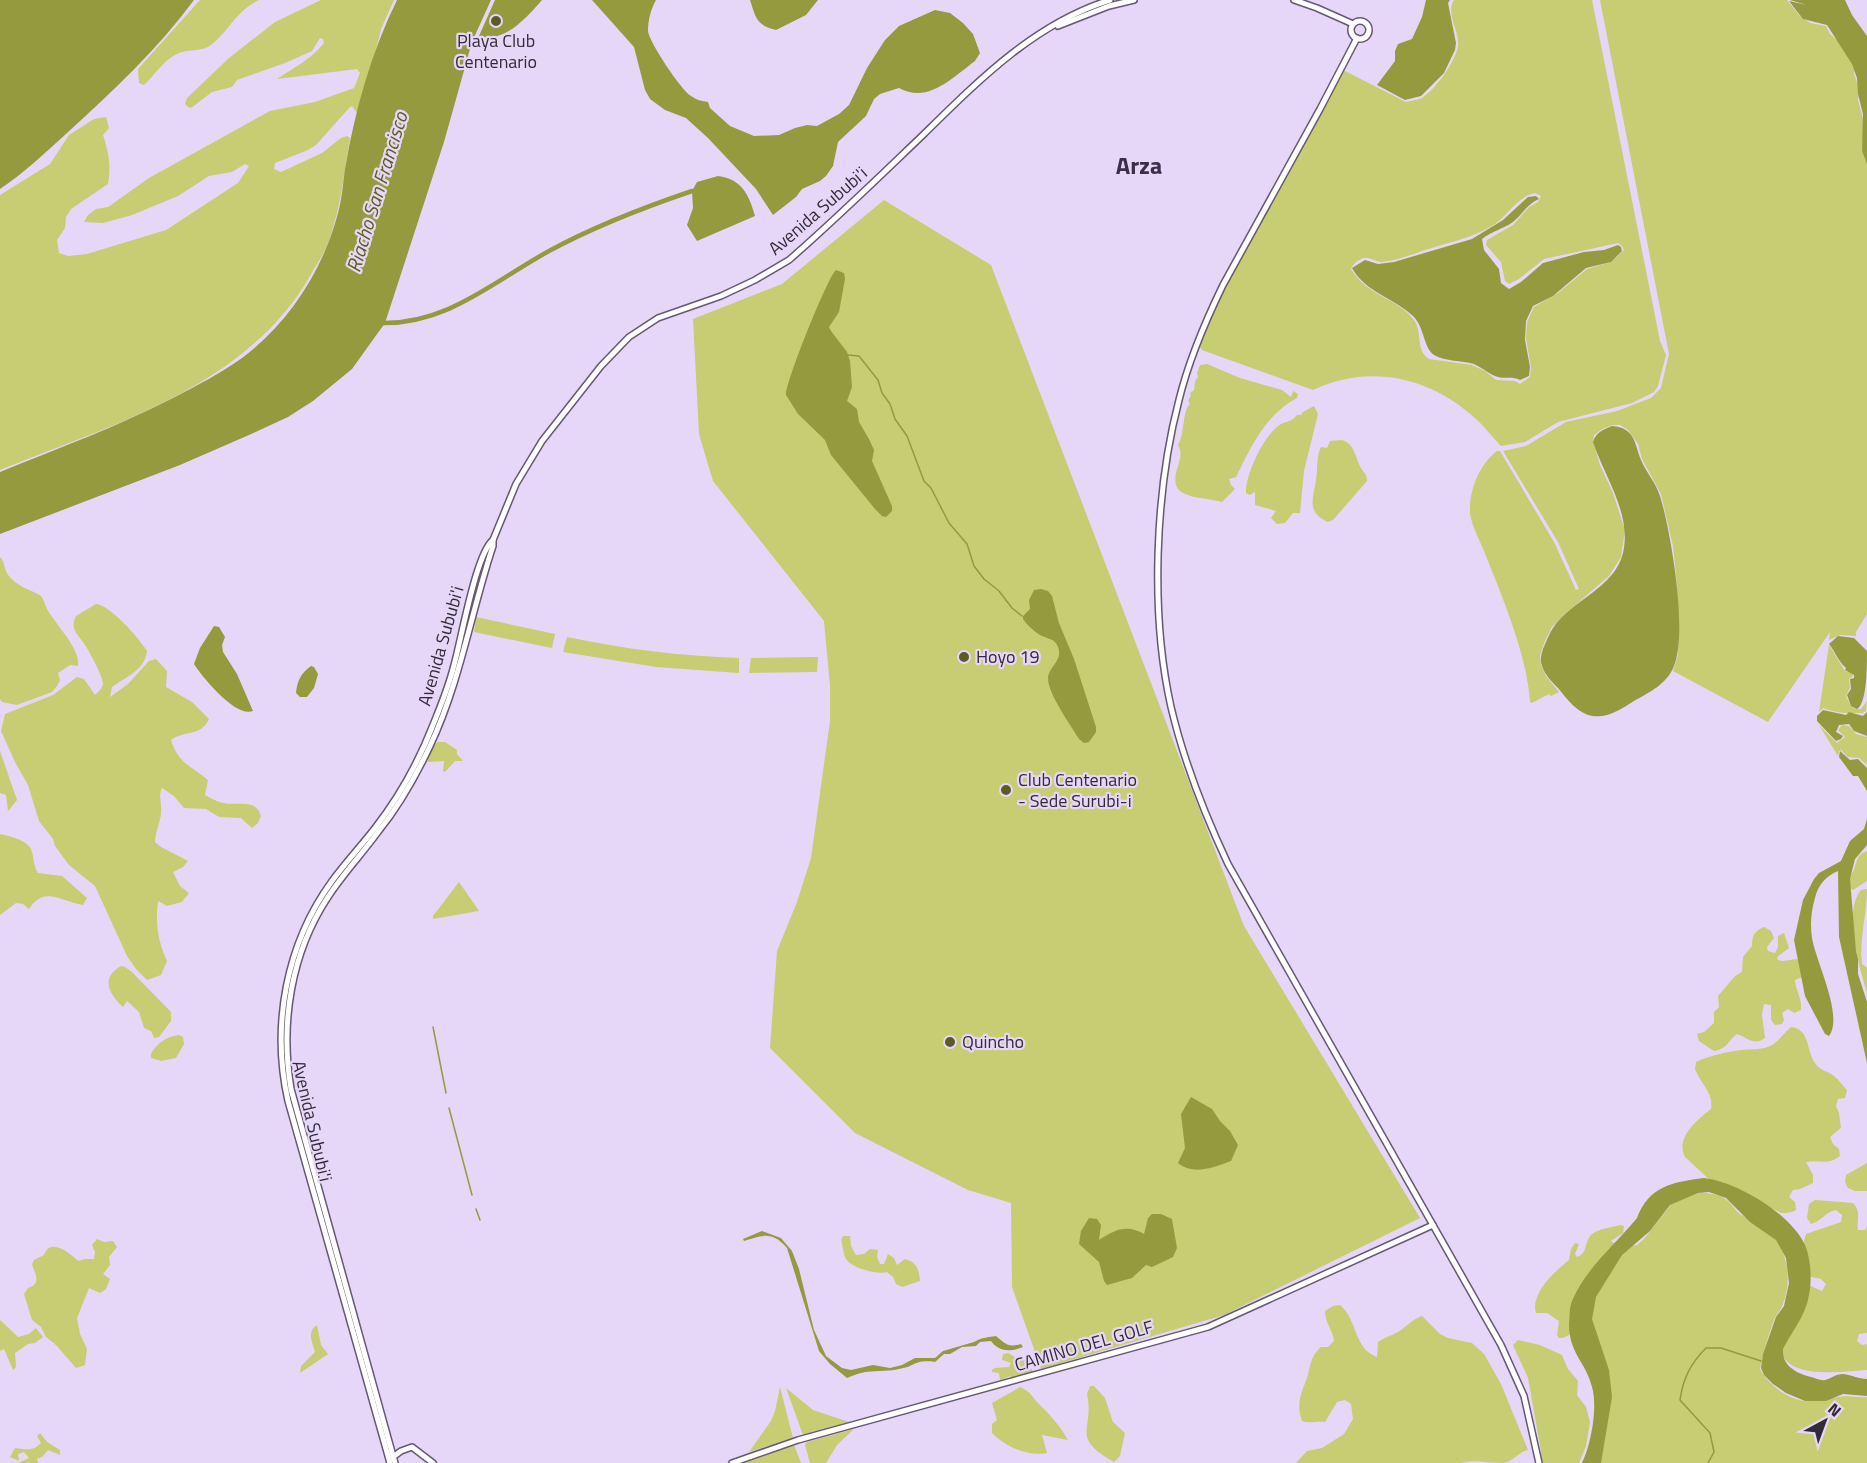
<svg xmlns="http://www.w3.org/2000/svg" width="1867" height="1463" font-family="'Titillium Web',sans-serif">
<rect width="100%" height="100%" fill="#e6d7f8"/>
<g fill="#c6cd72" fill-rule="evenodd">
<path d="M200,0H259C235,12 230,30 211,45C201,52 189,49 179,53C164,59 156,74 144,85L139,83L138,69Z"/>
<path d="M321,0H394L381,29L364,99L357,113L352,106L350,107L316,145L308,150L275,163L274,169L281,172L322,153L341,138L347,136L350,138C344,172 341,208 329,240C325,253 316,265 310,276C246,387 112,425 0,470V195L50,164L69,135L94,119L106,117L109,128L103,135C109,153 111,166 108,184L71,209L66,217L65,228L57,240L59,253L68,256L87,254L166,230L238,183L249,166L245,164L232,172L209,176L178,196L132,215L103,223L84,222L88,215L96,209L108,207L149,178L270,111L315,102L354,88L360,73L357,69L277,79C296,66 309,61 324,43L323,39L320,38L312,51L285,63L237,80L232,87L212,92L191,108L188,107L185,104L187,98L229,58L275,22Z"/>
<path d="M1454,0H1592L1660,341L1666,355L1658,386L1654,392L1632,403L1558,422L1525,442L1501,446C1492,437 1485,427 1476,419C1431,377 1369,363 1313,390L1202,350L1200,347L1213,310L1241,256L1343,70L1406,102C1411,101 1416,100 1420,99C1434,92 1456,61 1458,46C1460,31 1445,14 1454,0ZM1535,193L1541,196L1538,202L1529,207L1513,225L1487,240L1486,245L1501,262L1505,281L1509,284L1519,279L1544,259L1618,243L1622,246L1624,250L1611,262L1587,269L1558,293L1534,307L1527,322L1526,339L1531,367L1530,377L1520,384L1515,381L1496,380L1485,371L1472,365L1429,359C1415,350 1423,333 1414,320C1399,299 1367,296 1351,269C1353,264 1359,259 1364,258C1370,257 1375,262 1382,262C1400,260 1418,252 1435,247C1456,241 1476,236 1495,224C1509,214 1517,197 1535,193Z"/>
<path d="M1600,0H1787L1800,16L1810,23L1826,26L1830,34L1841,44L1856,68L1854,73L1859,89L1858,100L1864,123L1862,151L1867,162V614L1856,632V636L1840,635L1829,640L1830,632L1768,722L1673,671L1678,655L1679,626L1676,575L1673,546L1661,494L1642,459L1638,444L1628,430L1620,425H1613L1604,428L1594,435L1593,441L1600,465L1613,493L1625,530L1621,557L1609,576L1567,612L1552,627L1545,641L1540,655L1541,665L1546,676L1559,692L1551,696L1549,694L1532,703L1530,702C1527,655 1503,599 1486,556C1481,542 1472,528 1470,513C1469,490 1479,465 1497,451H1500L1554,542L1576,590L1579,589L1558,542L1503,451L1526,446L1566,422L1617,411L1651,398L1661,388L1669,354Z"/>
<polygon points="884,200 991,265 1244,926 1420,1218 1224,1315 1041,1369 1012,1287 1011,1203 968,1190 855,1133 770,1048 777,951 797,902 811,858 830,721 830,686 824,621 713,481 699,434 693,319 782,284"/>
<path d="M1207,364L1240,378L1282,390L1291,397L1293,391L1298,394L1297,398C1265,415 1251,447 1236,477L1229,479L1231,485L1235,489L1222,502C1211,498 1180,499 1176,485C1172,471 1186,458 1178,445C1185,434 1182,411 1190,404L1188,400L1191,396L1190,393L1194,390L1195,381L1198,377L1197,373L1200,365Z"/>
<path d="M1314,406L1318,414L1304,471L1300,513H1293L1285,523L1277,524L1271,518L1276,511L1255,505V492L1250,495L1246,493C1245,475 1265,433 1281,424C1288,421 1291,422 1297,415H1301L1303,412Z"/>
<path d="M1342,440C1355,444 1355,457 1361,468C1364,473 1367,474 1367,481L1333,520L1328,522C1306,512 1313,499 1316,480C1318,470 1316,456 1321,447L1327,448L1330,441Z"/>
<path d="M0,557C5,562 4,569 8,575C17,587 30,589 41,596C44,600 45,605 47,609C55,624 81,649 78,666L70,665L58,673L60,680L57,686L52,692L17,705L2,702L0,699Z"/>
<path d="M96,604C110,605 139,638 147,651C145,670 126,677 112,687L110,697L128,684L149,661L156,659L167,671L166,687L192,702L209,719C201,737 184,730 171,740C178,763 191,766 208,780L205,795C211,798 217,802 223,803C238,806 256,798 261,816L258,823L252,828L241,818L219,817L206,809L184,808L174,796L162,788C158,797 162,803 161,812C161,822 155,831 155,842L161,847L188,861L183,867L173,872L180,886L189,893L182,902L167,906L158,901C155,922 158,942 167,961L161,975L147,980L136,969L127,956L95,886L69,865L55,846L53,839L39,821L28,785L15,762L1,731L5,714L53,695L77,677L84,679L95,695C98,692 102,689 103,684C104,678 89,651 85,645C79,635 69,630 76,616Z"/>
<polygon points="476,617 555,634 552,648 474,632"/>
<path d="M567,637C624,649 681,656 739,658V673L656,667L563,652Z"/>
<path d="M1829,645L1845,671L1852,673L1853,676L1849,679L1850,688L1846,696C1850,704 1851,710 1861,709L1867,701L1866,711L1863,713C1848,713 1839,714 1823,708L1819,712Z"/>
<polygon points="818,657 817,672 749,673 751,658"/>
<polygon points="1819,725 1837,743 1845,737 1838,730 1842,725 1849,726 1856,734 1867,737 1867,765 1859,758 1848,757 1841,750 1839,751 1838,756"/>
<polygon points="438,742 445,742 457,750 457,754 463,761 455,761 445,772 443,771 444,761 428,762 428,750"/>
<polygon points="0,751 17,800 8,811 6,795 0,793"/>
<path d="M0,834C9,836 27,840 31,849C34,857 33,865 38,873L62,876L87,898L83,905C61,902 45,885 29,909L23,904L16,903L0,915Z"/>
<path d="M1867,851V881L1853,890L1846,885C1848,879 1854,872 1855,866C1858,858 1858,854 1867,851Z"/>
<polygon points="459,882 479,911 433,919 433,916"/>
<path d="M1867,889C1867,914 1859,939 1862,964L1867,968V993C1860,968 1842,912 1861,890Z"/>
<path d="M1764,927L1771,931L1774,938L1767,947L1768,951L1775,953L1778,947V936L1784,933L1789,948L1777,957L1778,960L1782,961L1797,959L1800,962L1802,977L1795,980C1795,989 1802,997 1801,1010L1794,1013L1788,1009L1782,1013L1784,1020L1782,1024L1775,1025L1771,1020V1005L1764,1004L1762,1015L1765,1038C1754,1046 1748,1038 1737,1034C1728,1040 1729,1048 1714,1051L1699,1041L1697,1034L1704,1032L1714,1023V1012L1719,1007L1718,996L1735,976L1742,972L1743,957L1752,946C1752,936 1754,931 1764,927Z"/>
<path d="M121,966L125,967L132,972L171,1012V1021L159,1037L154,1038L151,1031L144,1028L139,1012L127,1001L123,1007C109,994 100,978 121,966Z"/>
<path d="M1791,1027C1810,1029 1806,1050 1815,1063C1820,1071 1828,1071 1834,1076C1839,1080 1843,1086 1847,1090L1845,1098L1838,1099L1836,1106L1839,1113L1841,1128L1830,1137L1833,1144L1839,1149L1840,1156C1828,1166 1819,1159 1806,1162L1813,1175V1183L1800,1189L1793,1190L1789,1197L1795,1202L1796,1210C1778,1219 1775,1205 1759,1205C1753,1205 1746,1207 1740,1208L1685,1157C1675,1138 1697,1120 1711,1109C1714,1093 1700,1083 1695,1069L1696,1062C1711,1055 1726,1052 1742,1050C1752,1049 1761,1050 1770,1046C1777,1043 1785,1032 1791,1027Z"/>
<path d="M179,1035L183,1037L184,1044L176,1058L161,1061L151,1058V1054C156,1044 167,1036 179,1035Z"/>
<polygon points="1867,1163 1867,1191 1855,1191 1848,1188 1845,1182 1846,1175"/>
<path d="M1698,1193C1712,1193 1722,1194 1732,1205C1734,1208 1738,1213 1741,1215C1749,1220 1758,1221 1766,1228C1787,1247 1793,1277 1783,1304C1781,1310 1776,1315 1774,1320C1768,1336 1763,1353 1760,1369C1769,1386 1791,1402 1810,1401C1819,1401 1830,1398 1838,1397C1848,1395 1857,1398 1867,1397V1463H1593L1598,1436L1585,1304L1600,1278L1629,1246L1637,1245L1644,1239L1673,1202L1680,1198Z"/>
<path d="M1815,1200L1853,1203C1862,1213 1856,1219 1858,1230H1865L1867,1226V1333L1859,1334L1857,1341L1862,1345L1867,1344V1370C1844,1371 1786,1381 1781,1349L1808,1285L1822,1291L1826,1284L1821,1279L1807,1276L1804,1241L1806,1234L1841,1222L1842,1215L1836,1210C1825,1212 1822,1221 1811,1224L1807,1218L1809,1204Z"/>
<path d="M1620,1225L1624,1226L1623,1233L1611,1241L1617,1245L1569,1335L1563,1338H1559L1557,1335L1559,1321L1547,1313H1536C1530,1294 1555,1271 1569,1260L1571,1249L1575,1243L1579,1244L1575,1254L1577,1257C1588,1254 1584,1241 1592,1234C1600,1228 1611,1228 1620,1225Z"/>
<path d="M843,1236H850L851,1246L856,1255L864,1254L870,1249L878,1250L877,1257L880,1264H884L888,1254L894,1258L897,1265L905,1259C917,1262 919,1270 920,1281L902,1287L896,1284L893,1277L887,1272C878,1275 851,1268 846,1259C843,1254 843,1245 841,1240Z"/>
<path d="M97,1239L104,1242L113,1241L117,1247L109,1257L110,1265L103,1274L110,1279L106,1289L100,1293L89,1288L77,1318L80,1334L87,1349L85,1365L76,1368L56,1345L46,1337L41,1327L32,1320L24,1294L28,1288C42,1284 35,1274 32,1264L34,1260L44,1255C50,1237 70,1253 78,1261L85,1259H94L95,1252L92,1245Z"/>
<path d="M1340,1305C1358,1320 1353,1348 1377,1357L1378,1342C1385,1337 1394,1335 1401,1330C1408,1325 1413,1319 1422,1316L1440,1334L1448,1338L1472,1343L1484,1354L1501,1384L1528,1450C1518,1452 1513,1462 1503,1463C1488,1463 1474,1459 1460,1463H1296L1307,1451L1322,1448L1344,1434L1353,1419L1351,1404L1345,1400L1337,1402L1325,1422C1316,1421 1310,1424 1302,1421C1296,1404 1301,1394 1307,1378C1311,1365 1310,1357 1321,1347H1328L1334,1341C1333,1330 1325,1323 1325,1311L1333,1306Z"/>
<polygon points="0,1320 18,1337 29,1334 36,1328 43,1337 35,1343 28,1344 15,1353 16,1367 13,1370 4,1349 0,1351"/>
<path d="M317,1325L321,1345L328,1354L300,1373L301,1366L315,1352C313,1343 306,1332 317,1325Z"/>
<polygon points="1518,1340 1540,1345 1562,1355 1568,1369 1578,1381 1577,1395 1586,1407 1590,1422 1586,1446 1579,1463 1540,1463 1541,1451 1528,1378 1513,1345"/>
<polygon points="1008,1353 1015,1357 1020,1356 1029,1363 1020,1370 1032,1369 1033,1374 1025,1378 1018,1375 1013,1380 1010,1376 1000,1380 999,1373 992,1372 992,1370 995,1368 1009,1367 1011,1363 1002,1360 1003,1354"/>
<path d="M1090,1386H1094L1105,1398L1113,1422L1125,1433L1120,1456L1114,1462C1069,1436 1095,1431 1087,1394Z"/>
<polygon points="780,1387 793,1438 749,1452 771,1421 775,1411"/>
<path d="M1020,1387C1032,1392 1032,1398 1041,1406C1052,1417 1060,1426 1068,1440L1042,1435L1047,1453C1027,1457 1005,1446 992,1433V1424L997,1420L992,1403Z"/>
<polygon points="786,1388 813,1410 849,1422 803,1435"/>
<polygon points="854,1429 837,1445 826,1463 810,1463 805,1445 807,1442"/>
<path d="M40,1433L47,1442L60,1450V1455L48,1450L42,1457L37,1459L38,1463H18L29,1458L24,1452L18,1454L19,1461L10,1457L15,1448C25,1449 33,1452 41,1443L37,1436Z"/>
<polygon points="794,1445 801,1463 744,1463"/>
</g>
<g fill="#959a3e">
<path d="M0,0H194C158,49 112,92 67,133C46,152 24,173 0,189Z"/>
<path d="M397,0H491L472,42L444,142L385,323L352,369L313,401L288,417L249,435L180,465L0,534V472C59,448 119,426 175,397C198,385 221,373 242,358C289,323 323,270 338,213C342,199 343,183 345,169C355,110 371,53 397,0Z"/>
<path d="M495,0H542C526,18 505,43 479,36Z"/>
<path d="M592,0H656C651,9 648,20 648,31C649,42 681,90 691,96C697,100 701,101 708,102L710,108L730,126L754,136L779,135L795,128L807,125L817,126L839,114L849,105L867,68L885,40L899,26L935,10L950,13L963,23L973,34L980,53L975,61C952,78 928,104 899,88L880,94L874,99L866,116L838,142L833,166L826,176L820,181L802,189L796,197L773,215L756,189L708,138L686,118L665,110L650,99L645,90L634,47Z"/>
<path d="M750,0H818L806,15L776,30C756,25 756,18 750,0Z"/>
<polygon points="1426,0 1450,0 1448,3 1456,43 1455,50 1444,73 1421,96 1405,100 1377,85 1395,61 1395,51 1398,44 1412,39 1422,17"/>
<polygon points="1790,0 1845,0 1852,15 1867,36 1867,164 1862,151 1863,114 1858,94 1857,78 1852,64 1827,25 1803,19 1789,1 1807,5"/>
<path d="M718,176C742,179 749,195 755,216L697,241L687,225L693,208L692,191L697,182Z"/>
<path d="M1536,196L1539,199C1526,205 1523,214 1513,222C1503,229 1492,231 1482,239L1484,250L1499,269L1501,283L1509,289L1521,282L1543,263L1584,252L1604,250L1618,245L1621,247L1622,251L1611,262L1586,268L1553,296L1533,306L1526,321L1525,340L1530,367L1529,376L1520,380C1513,376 1506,379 1498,377C1490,375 1483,368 1474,364C1461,360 1446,362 1434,355C1423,347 1425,328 1413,316C1394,298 1365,292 1352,268L1365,260L1378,264L1394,262L1472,239L1503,220L1528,197Z"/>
<path d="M836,270L844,273L845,279L839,312L829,327L831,331L847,352L850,361L852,387L847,401L857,409L859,422L869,439L874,450L872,461L892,506V511L886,517L882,516L875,509L831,455L825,440L798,414L786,395C785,384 827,278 836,270Z"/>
<path d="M1612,426C1635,428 1634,442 1641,460C1646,472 1656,483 1660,496C1671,532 1688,632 1674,666C1667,684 1650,692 1634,701C1621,709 1609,718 1593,716C1578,714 1567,699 1558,688C1552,682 1545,675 1542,666C1540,660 1541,655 1543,649C1546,642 1549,634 1553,628C1571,600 1615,588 1623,553C1632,514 1605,478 1593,442C1595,433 1604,429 1612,426Z"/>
<path d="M1041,589L1048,591L1052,596L1059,623L1074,659L1096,727V732L1089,742L1084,743L1079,739C1071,725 1047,693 1048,677C1050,666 1063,660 1058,647C1055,638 1047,639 1040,635C1034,631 1027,625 1023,619V616L1030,609L1029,600L1034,590Z"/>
<path d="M214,626L219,627L225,637L222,645L223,652L237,674L253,711C236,718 203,678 194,664L200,648Z"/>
<path d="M1838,636L1854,638L1867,651C1867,666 1867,704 1857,709L1851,706L1847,695L1851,689L1850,679L1854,678V675L1845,670L1846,668C1838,661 1836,653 1829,644Z"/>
<path d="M311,666L314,667L318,674L314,688L307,697H300L296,693C297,681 301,673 311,666Z"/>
<polygon points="1823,710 1846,715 1849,712 1863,716 1867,712 1867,736 1854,731 1849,724 1839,725 1836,732 1843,736 1841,739 1836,741 1817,721 1817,716"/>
<polygon points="1840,751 1850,760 1858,759 1867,768 1867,791 1858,776 1853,776 1839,757"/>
<path d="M1867,819V845L1855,859L1850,879L1856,951L1858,959V974L1867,1002V1063L1839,937L1838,871C1826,876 1818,885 1815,898C1811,912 1810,924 1812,938C1816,962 1844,1016 1829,1036L1825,1034L1805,996L1794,940L1803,900L1814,879L1819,873L1841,861L1850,841L1864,829Z"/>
<path d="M1191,1097L1212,1109L1220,1121L1230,1131L1238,1145L1231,1161C1214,1167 1194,1176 1178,1163L1185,1148L1181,1114Z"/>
<path d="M1704,1178C1737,1182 1790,1213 1805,1245C1811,1259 1812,1280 1809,1295C1806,1315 1792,1331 1783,1349C1782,1366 1796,1373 1811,1377C1815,1378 1821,1381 1825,1380C1832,1378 1836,1374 1843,1374C1852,1375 1859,1379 1867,1379V1396L1843,1394L1826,1401H1805L1786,1393L1773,1384L1764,1375L1761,1368L1763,1354L1776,1317L1784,1306L1789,1283L1786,1258L1776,1240L1750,1222L1726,1198L1709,1192L1698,1193L1670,1205L1650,1231L1622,1255L1596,1297L1592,1319L1609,1370L1612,1397L1601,1463H1582C1591,1445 1598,1407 1592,1387C1586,1362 1569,1354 1569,1324C1570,1316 1569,1308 1572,1301C1586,1268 1614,1246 1637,1218C1649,1186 1673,1182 1704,1178Z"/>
<path d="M1152,1214H1161L1172,1219L1177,1248L1173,1257L1152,1267L1146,1265L1132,1278L1107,1285L1104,1281L1099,1262L1079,1244L1081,1231L1089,1218L1097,1219L1101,1225L1099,1240C1115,1230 1126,1224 1144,1234L1148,1218Z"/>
<path d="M762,1231L781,1238L792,1251L799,1269L814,1330L826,1356L842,1368L851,1370L873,1365L890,1368L902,1365L915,1358H935L943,1351L974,1342C980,1338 989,1337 996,1336C1005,1343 1007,1348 1021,1344L1023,1347C1010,1352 999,1352 991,1341L980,1342L976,1346L962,1347L950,1354H944L935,1362C914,1359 915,1367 899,1369C886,1372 873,1370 861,1373C856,1374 852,1376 847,1378L830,1364L819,1351L787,1248C772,1231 763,1235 744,1241L743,1239Z"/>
</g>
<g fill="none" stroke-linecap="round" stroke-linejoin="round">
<g stroke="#959a3e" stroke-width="1.5">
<polyline points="848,355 859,356 878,380 882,393 890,404 895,419 907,436 924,481 931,488 949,523 967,544 974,566 984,579 999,591 1012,608 1022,616"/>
<polyline points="433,1027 446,1093"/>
<polyline points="449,1108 472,1195"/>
<polyline points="476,1209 480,1220"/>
<path d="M1708,1463L1714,1452L1710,1433L1680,1400C1683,1378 1691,1363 1706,1348H1721L1761,1361"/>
</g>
<path stroke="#959a3e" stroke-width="4.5" d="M380,323C447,325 494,281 549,251C595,226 642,208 692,191"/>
<g stroke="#655873" stroke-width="8">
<g id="secondary">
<polyline points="1294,0 1317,8 1353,24"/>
<circle cx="1360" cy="30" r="9"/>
<polyline points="1058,26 1109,6 1134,0"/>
<path d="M1357,38L1320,109L1223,285C1206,320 1188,363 1179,400C1155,492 1150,613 1171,707C1184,762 1204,813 1228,864L1501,1345L1524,1396L1539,1463"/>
<polyline points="393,1457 401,1451 412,1447 433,1463"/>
<path d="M390,1463L288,1101C271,1026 286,944 332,881C346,862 361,846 375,828C399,797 419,761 433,725C441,705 449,686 454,665C461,641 476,553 493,540"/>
<path d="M395,1463L291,1089C280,1023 291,953 328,897C343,874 362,854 378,832C399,806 416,776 430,746C460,683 471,612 493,546V540L516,484L542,441L601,366L629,337L658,318L721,296L755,280L789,260C835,220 879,177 923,135C978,81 1035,23 1110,0"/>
<polyline points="732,1463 798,1440 1208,1327 1433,1225"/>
</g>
</g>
<use href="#secondary" stroke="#fff" stroke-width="5"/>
</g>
<g fill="#595c2a" stroke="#e6d7f8" stroke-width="2">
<circle cx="496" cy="21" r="6"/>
<circle cx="964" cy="657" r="6"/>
<circle cx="1006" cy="790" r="6"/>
<circle cx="950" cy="1042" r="6"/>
</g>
<g text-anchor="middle" stroke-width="4.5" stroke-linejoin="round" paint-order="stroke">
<g font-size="18" fill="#312b38" stroke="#e6d7f8" text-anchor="start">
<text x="496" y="47" text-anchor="middle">Playa Club<tspan x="496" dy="21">Centenario</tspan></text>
<text x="976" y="663">Hoyo 19</text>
<text x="1018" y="786">Club Centenario<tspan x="1018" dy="21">- Sede Surubi-i</tspan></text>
<text x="962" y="1048">Quincho</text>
</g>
<g font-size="18" fill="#312b38" stroke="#e6d7f8">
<text transform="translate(818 211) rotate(-41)" y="6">Avenida Sububi'i</text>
<text transform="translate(441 646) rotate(-74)" y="6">Avenida Sububi'i</text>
<text transform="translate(312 1121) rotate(77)" y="6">Avenida Sububi'i</text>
<text transform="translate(1084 1346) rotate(-16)" y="6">CAMINO DEL GOLF</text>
</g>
<g font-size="20" font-style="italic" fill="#595d1a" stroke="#e6d7f8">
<text transform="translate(377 192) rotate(-73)" y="7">Riacho San Francisco</text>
</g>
<g font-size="24" font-weight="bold" fill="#3b2f49" stroke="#e6d7f8">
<text x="1139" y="174">Arza</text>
</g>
</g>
<g transform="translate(1825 1421) rotate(41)" stroke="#e6d7f8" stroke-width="4.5" paint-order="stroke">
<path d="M0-4.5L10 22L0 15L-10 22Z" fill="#312b38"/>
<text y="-9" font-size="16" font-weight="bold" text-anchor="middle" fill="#312b38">N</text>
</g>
</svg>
